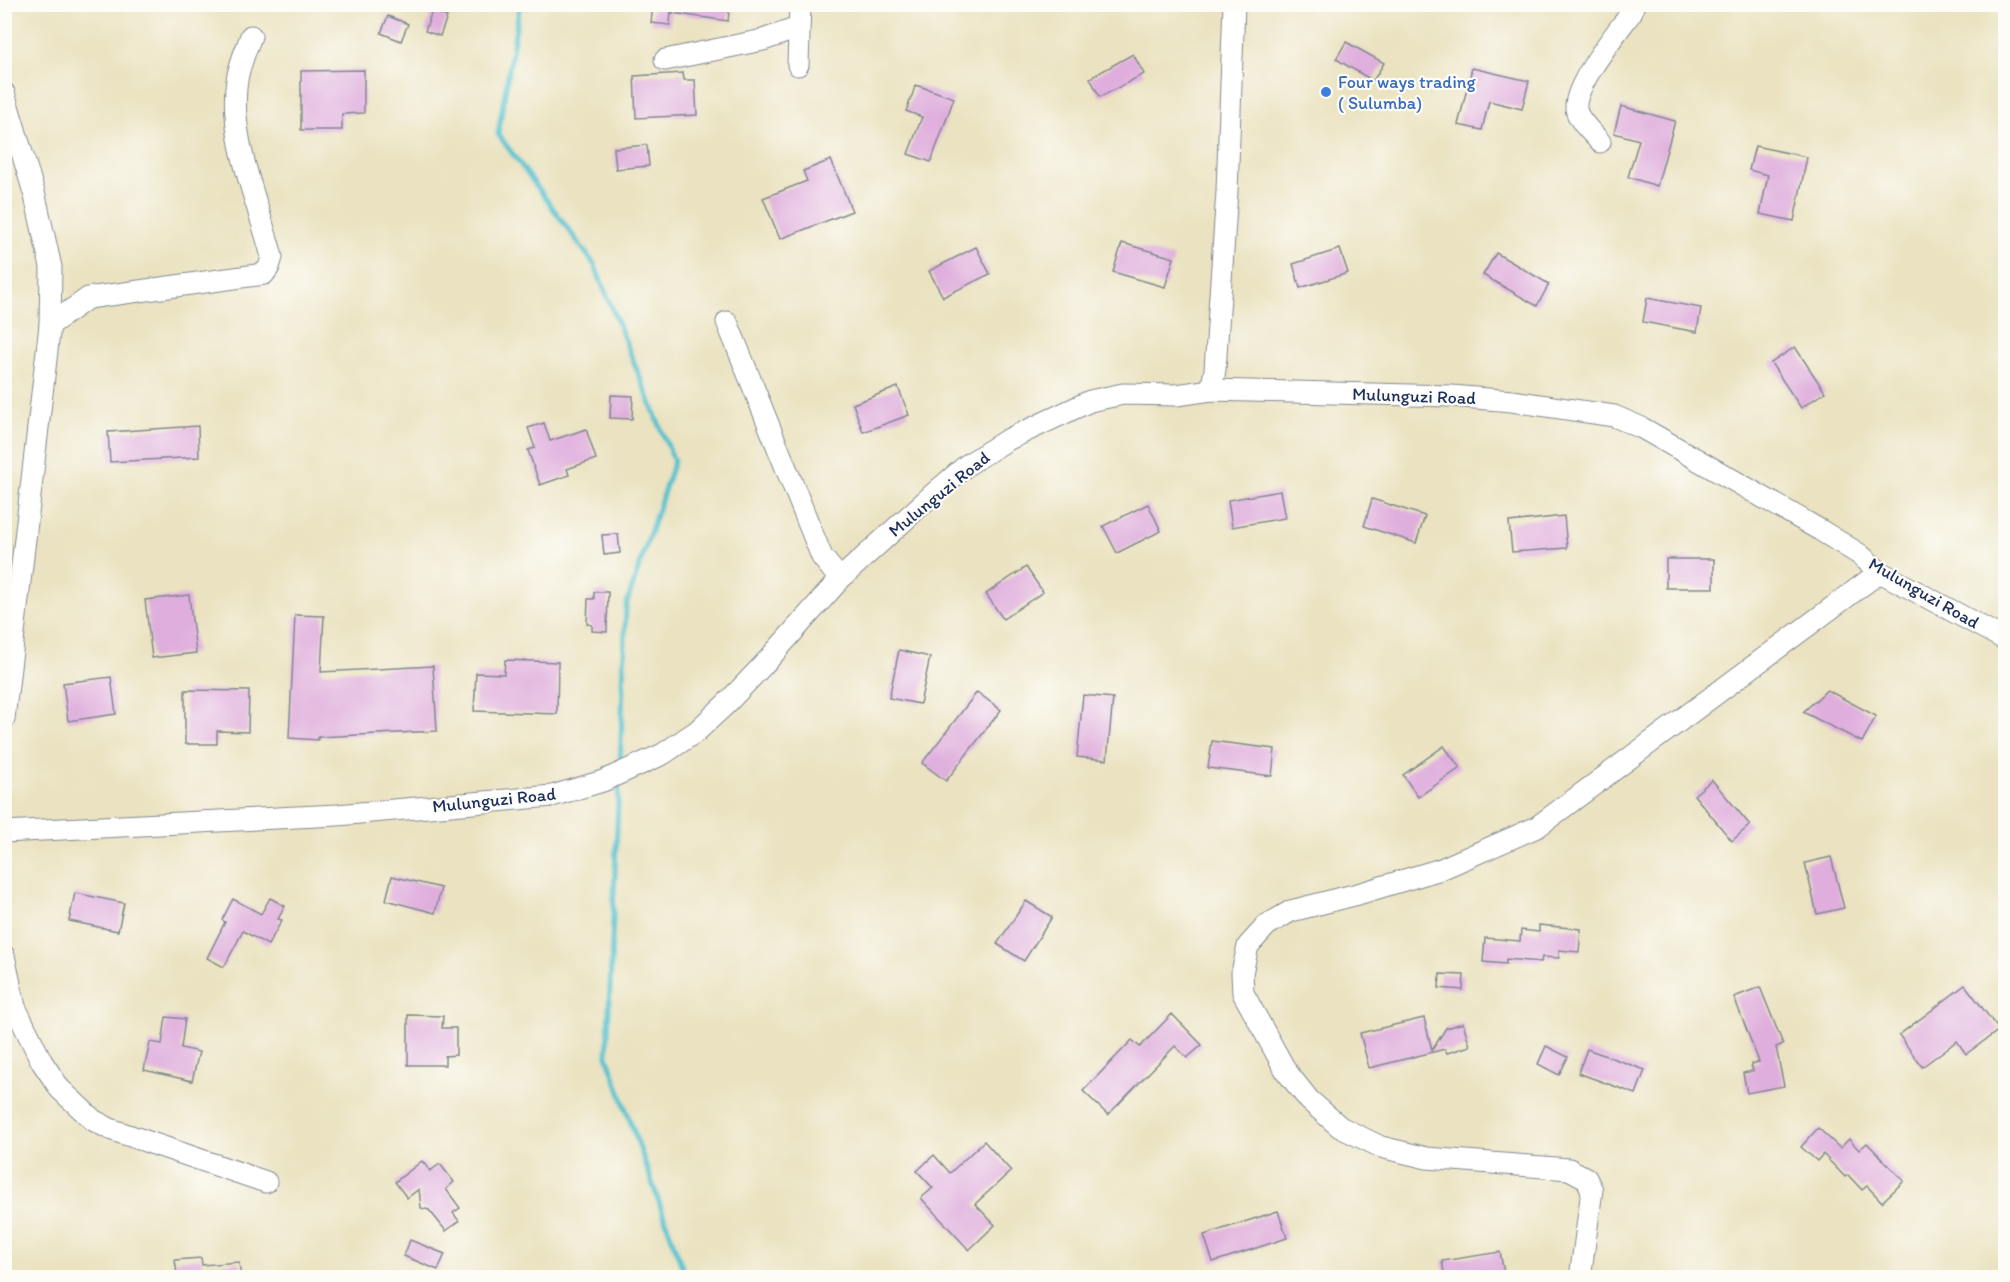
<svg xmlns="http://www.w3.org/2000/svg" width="2010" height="1282" font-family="Itim,sans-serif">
<rect width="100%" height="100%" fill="#fdfcf7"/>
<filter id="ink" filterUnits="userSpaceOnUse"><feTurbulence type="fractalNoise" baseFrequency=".0167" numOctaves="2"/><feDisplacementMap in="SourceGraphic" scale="12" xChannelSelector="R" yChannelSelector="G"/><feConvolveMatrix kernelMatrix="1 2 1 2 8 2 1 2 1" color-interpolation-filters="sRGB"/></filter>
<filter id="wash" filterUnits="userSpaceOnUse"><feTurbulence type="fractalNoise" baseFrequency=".008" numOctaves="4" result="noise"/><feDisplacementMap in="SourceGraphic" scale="24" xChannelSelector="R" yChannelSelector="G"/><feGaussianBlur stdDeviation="1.35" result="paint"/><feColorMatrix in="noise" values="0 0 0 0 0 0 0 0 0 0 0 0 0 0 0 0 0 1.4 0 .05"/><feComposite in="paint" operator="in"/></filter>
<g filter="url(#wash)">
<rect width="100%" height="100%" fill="#eae2c0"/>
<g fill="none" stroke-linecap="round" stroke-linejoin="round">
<g stroke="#55c1ce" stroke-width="5">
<polyline points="520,4 498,134 594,264 674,461 626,606 620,768"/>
<polyline points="619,780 607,1056 686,1278"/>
</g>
</g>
<g id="blocks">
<g fill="#dfaedd">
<polygon points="653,4 668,4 668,10 671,10 670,25 651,23"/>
<polygon points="673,4 730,4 728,21 672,13"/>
<polygon points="432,11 447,17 440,36 425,31"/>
<polygon points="388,16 408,24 401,41 381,33"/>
<polygon points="1346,42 1384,63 1373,81 1336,59"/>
<polygon points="1133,54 1144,74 1100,97 1090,78"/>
<polygon points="1472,68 1529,81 1522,109 1489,101 1482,130 1458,125"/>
<polygon points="364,70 364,113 342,114 342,130 301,130 301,71"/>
<polygon points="683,73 684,80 695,80 697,115 636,118 634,76"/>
<polygon points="916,85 954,98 931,162 908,154 922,117 906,111"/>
<polygon points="1621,106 1675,121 1657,186 1628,177 1639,140 1614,133"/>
<polygon points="647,145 649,166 616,169 614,148"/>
<polygon points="1755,146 1807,157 1794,221 1760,214 1768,175 1749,170"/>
<polygon points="831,160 852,211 780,239 763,198 807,181 803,171"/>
<polygon points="1122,243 1174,258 1165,287 1113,272"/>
<polygon points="976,247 990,274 943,297 929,271"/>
<polygon points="1340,249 1348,273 1300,288 1293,264"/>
<polygon points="1496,253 1549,284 1537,306 1483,275"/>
<polygon points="1647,298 1701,308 1697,332 1643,322"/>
<polygon points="1795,347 1825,392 1801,408 1771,363"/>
<polygon points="898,387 909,415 863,432 853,404"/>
<polygon points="611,395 633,396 632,419 610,418"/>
<polygon points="544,423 550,441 586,429 596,459 567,469 569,475 540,485 528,450 535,448 528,428"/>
<polygon points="198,426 199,457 110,462 108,432"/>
<polygon points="1280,491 1285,518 1232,527 1228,500"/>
<polygon points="1372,499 1425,516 1416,543 1364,526"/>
<polygon points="1148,504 1161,531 1117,553 1103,526"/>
<polygon points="1564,516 1567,548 1512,552 1509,522"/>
<polygon points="618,534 620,553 604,555 602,535"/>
<rect x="1666" y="559" width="48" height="29"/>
<polygon points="1026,567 1043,592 1003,619 986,594"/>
<polygon points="594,592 608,592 607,632 592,631 592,625 587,624 588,599 594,599"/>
<polygon points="189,595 196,653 152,658 145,600"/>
<polygon points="295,615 324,616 321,672 433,666 437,731 318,737 318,740 289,738"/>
<polygon points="899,650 930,657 920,704 889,698"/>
<polygon points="505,660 558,662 557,714 474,711 476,673 504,674"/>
<polygon points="111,677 116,714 68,721 63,683"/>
<polygon points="185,690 249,691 248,732 217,731 217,744 185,744"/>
<polygon points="1827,690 1876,716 1862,742 1803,712"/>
<polygon points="977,692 1001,710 946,781 922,763"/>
<polygon points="1083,695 1113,698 1107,760 1077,757"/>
<polygon points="1212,741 1275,749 1272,776 1208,768"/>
<polygon points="1444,746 1460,768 1418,797 1403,775"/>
<polygon points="1712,780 1750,825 1732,841 1694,795"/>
<polygon points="1831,857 1844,908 1817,914 1805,863"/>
<polygon points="392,876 441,888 435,913 386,900"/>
<polygon points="75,893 124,903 118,931 69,921"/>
<polygon points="270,898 285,906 278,919 282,920 268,945 243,931 224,967 207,958 225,922 222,920 233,899 261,914"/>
<polygon points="1026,901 1052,917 1024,961 997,944"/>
<polygon points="1539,925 1581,929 1579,952 1559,950 1559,958 1542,957 1541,962 1506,959 1506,964 1483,962 1485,938 1520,941 1521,930 1539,932"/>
<polygon points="1440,974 1464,975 1463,990 1439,988"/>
<polygon points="1965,985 1999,1030 1966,1054 1957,1041 1922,1067 1899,1035"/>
<polygon points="1760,987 1783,1044 1776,1047 1784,1086 1747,1093 1743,1073 1753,1071 1751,1064 1759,1062 1734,997"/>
<polygon points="1172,1014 1202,1045 1187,1058 1175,1046 1108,1115 1083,1091 1132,1040 1140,1047"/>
<polygon points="408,1015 443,1016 442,1028 456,1028 456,1055 445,1056 445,1065 408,1065"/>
<polygon points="166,1017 185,1019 181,1048 199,1052 192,1081 144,1070 150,1042 162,1044"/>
<polygon points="1424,1018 1432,1050 1446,1028 1463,1023 1470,1046 1447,1053 1445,1049 1369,1068 1360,1033"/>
<polygon points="1546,1046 1568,1057 1559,1075 1538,1064"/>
<polygon points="1587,1049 1645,1070 1636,1094 1578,1073"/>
<polygon points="1818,1128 1840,1148 1849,1139 1859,1150 1867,1143 1904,1181 1882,1202 1867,1186 1862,1190 1848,1175 1845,1177 1823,1154 1817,1161 1801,1147"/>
<polygon points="984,1141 1011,1171 975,1204 995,1225 969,1250 921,1198 933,1188 917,1171 934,1155 950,1173"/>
<polygon points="422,1161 430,1171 440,1164 454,1182 446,1189 460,1208 453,1213 459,1221 446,1231 429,1210 421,1208 419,1189 407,1198 395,1182"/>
<polygon points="1278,1211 1287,1238 1213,1262 1204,1235"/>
<polygon points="410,1240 445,1254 438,1270 404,1256"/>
<polygon points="1500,1252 1505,1278 1445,1278 1442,1261"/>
<polygon points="201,1258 202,1265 239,1262 241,1278 179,1278 179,1274 177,1274 175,1260"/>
</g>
</g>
</g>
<g filter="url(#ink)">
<use href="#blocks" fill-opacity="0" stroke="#82888f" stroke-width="1.5"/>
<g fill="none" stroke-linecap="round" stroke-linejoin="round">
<g stroke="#82888f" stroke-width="23">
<g id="minor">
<polyline points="665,60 763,40 798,28"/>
<polyline points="798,65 800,4"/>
<polyline points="4,93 35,196 51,267 50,325 4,719"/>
<path d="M1600,142C1593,133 1577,120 1576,108C1574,85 1617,32 1631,13L1634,4"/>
<polyline points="727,322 822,557 840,579"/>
<path d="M50,325L88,298L264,274L269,267L272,257C258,202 228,136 237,80C239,65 246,50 251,36"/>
<polyline points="1211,390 1215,370 1227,191 1234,4"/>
<polyline points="4,832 337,815 552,796 603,781 663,754 697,731 727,703 767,661 840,579 931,496 967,465 1007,440 1090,401 1123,394 1177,395 1211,390 1451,396 1512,401 1614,416 1642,428 1820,530 1859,554 1880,572 2006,640"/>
<polyline points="4,956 15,1007 42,1062 60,1089 93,1120 110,1129 266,1182"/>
<polyline points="1580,1278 1592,1190 1586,1178 1569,1169 1427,1158 1381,1147 1340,1127 1309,1100 1286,1071 1243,993 1242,973 1248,946 1267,925 1291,911 1358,894 1441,869 1537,827 1880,572"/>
</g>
</g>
<use href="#minor" stroke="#fff" stroke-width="21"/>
</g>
</g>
<circle fill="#3f7fe0" stroke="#fdfcf7" stroke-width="2" cx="1326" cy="92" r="6"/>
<g text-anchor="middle" stroke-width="4.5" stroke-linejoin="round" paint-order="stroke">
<g font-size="18" fill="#366cbe" stroke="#fdfcf7" text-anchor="start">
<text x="1338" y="88">Four ways trading<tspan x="1338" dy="21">( Sulumba)</tspan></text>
</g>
<g font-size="18" fill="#1b2f5e" stroke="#fdfcf7">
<text transform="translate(1414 396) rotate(2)" y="6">Mulunguzi Road</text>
<text transform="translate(939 494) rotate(-39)" y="6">Mulunguzi Road</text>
<text transform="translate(1924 593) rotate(30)" y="6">Mulunguzi Road</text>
<text transform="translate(494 800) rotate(-6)" y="6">Mulunguzi Road</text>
</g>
</g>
<rect width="2010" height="1282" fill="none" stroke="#fdfcf7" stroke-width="24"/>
</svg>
